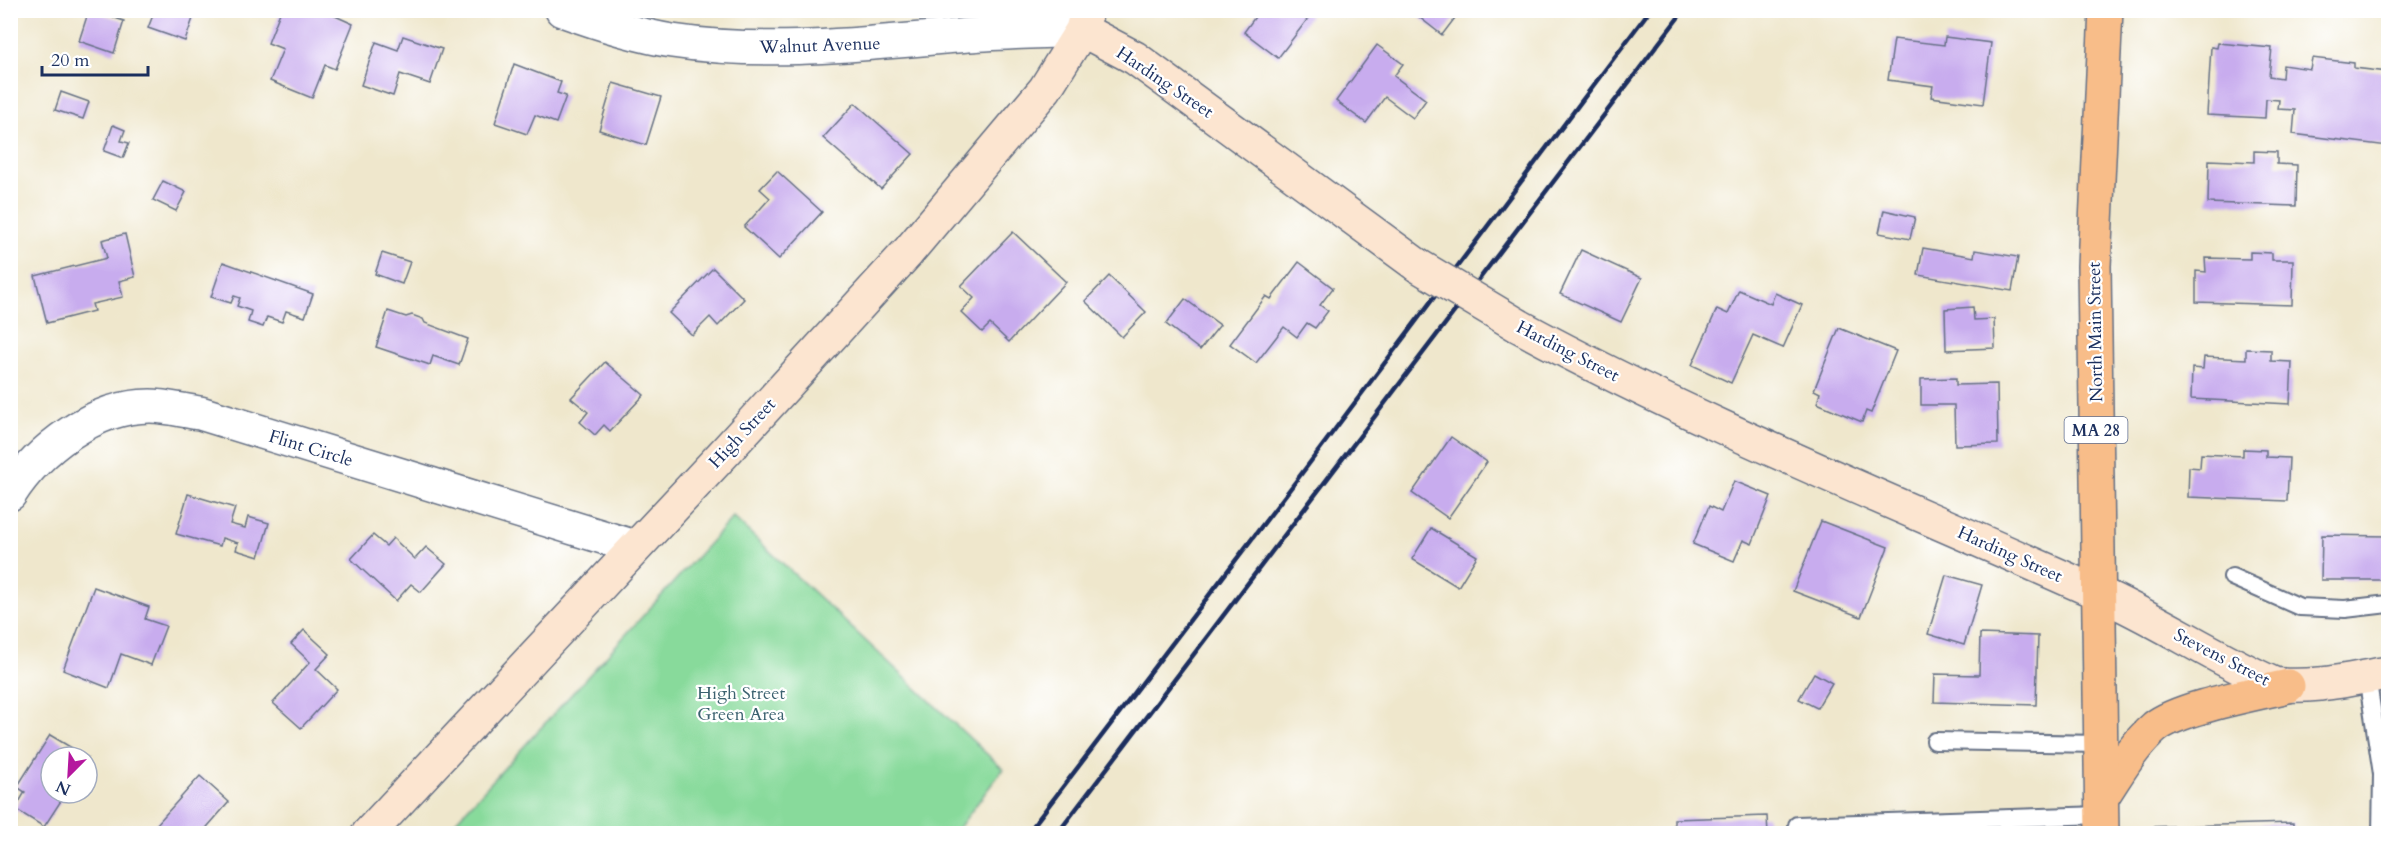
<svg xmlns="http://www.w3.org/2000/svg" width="2399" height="844" font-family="Cardo,serif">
<rect width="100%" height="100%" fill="#fff"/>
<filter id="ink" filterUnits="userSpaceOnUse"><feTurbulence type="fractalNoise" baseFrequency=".0167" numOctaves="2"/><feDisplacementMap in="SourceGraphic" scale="12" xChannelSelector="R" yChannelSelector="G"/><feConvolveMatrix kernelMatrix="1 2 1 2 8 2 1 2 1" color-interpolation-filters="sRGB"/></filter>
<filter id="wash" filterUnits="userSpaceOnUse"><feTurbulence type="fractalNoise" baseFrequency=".008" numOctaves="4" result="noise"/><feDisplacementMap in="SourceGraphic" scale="24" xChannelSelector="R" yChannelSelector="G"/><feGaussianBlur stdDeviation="1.35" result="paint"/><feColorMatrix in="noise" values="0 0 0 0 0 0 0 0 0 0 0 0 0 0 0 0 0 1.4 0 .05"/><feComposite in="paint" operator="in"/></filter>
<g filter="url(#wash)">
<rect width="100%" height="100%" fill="#efe7cc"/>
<polygon fill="#88da9b" stroke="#52847c" stroke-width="1.5" points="733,517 1003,769 955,833 445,833"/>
<g id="blocks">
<g fill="#c8acee">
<polygon points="89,10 124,21 114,53 79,41"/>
<polygon points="155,10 196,10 185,41 148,28"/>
<polygon points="281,10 335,10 333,15 353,24 335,69 325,65 312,98 270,81 283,49 268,43"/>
<polygon points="1260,10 1302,10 1310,16 1278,58 1244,32"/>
<polygon points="1416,10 1461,10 1442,35 1414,13"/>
<polygon points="403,36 442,49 430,84 400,74 393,96 361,85 376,42 398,50"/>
<polygon points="1945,37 1991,43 1983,104 1931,97 1933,86 1888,80 1894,39 1944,45"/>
<polygon points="2218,43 2272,48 2269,76 2282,78 2283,65 2310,69 2312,58 2354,63 2354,68 2388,72 2388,146 2293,134 2295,110 2278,109 2279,100 2266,99 2265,118 2207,115 2211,47 2217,48"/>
<polygon points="1377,45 1403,64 1394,76 1426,100 1413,118 1385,97 1366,123 1336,101"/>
<polygon points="514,64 561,82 557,93 566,96 556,123 535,115 527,134 495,123"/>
<polygon points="613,83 661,97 646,145 599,130"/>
<polygon points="61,92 89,102 83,119 55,110"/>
<polygon points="855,103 913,154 881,189 823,138"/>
<polygon points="113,125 125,130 121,141 129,143 123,158 104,151"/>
<polygon points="2254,151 2277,152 2277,164 2297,165 2296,206 2208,203 2209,160 2254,162"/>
<polygon points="777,171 822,212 779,259 744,227 770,198 760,189"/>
<polygon points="163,181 186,192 176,211 153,200"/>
<polygon points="1884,210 1915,217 1910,239 1879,233"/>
<polygon points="1013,232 1066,282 1009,342 990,324 982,332 961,312 974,298 961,286"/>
<polygon points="125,234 135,277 119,281 123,297 92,304 94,311 47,323 35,276 107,258 102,240"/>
<polygon points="1923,248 1974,257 1975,250 2018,257 2012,291 1918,275"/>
<polygon points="1581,250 1642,278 1621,322 1560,294"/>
<polygon points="2250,252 2272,253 2272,260 2293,260 2292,305 2196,302 2196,271 2206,272 2205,258 2250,259"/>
<polygon points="382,253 410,262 402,284 375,274"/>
<polygon points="223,262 313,294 305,317 286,311 282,322 267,317 263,327 248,322 251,311 237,306 240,298 234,296 231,303 211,297"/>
<polygon points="1299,262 1333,288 1320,305 1328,311 1315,328 1307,323 1297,337 1284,327 1256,363 1230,344 1266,296 1271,299"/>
<polygon points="713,268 744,299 718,326 710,317 692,335 669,313"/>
<polygon points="1109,276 1146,312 1122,337 1085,301"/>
<polygon points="1739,290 1771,304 1775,293 1802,305 1783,348 1753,335 1731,383 1692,365 1717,309 1728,314"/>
<polygon points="1185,299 1220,325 1200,350 1166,324"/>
<polygon points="1973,307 1974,320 1994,319 1995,348 1946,350 1945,309"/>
<polygon points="388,311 406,317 412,315 423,319 425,323 468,339 459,365 433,356 430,365 376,347"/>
<polygon points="1839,328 1896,351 1871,413 1866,411 1862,422 1817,403 1820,393 1814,390"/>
<polygon points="2246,349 2271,350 2271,361 2292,362 2290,404 2191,399 2192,368 2203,369 2204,357 2246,359"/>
<polygon points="605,362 644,395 610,431 604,425 595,435 580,422 588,412 571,398"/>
<polygon points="1956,378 1956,385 1997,384 1998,444 1955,445 1954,405 1921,405 1921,379"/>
<polygon points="1451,437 1487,462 1448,518 1412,493"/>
<polygon points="2243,449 2266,450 2266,457 2289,458 2287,501 2188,497 2189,467 2200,468 2201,454 2243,456"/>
<polygon points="1734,481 1771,496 1752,544 1743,540 1734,561 1693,544 1709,506 1721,512"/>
<polygon points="188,494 235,508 230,524 245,528 248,517 269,523 259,557 236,550 238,543 222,538 220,546 176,534"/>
<polygon points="1821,521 1888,547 1861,617 1793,591"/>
<polygon points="1431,528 1477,556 1458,587 1412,559"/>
<polygon points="373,535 386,546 393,538 415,559 426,547 446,564 421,592 411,584 396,601 351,559"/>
<polygon points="2322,535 2388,536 2388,580 2321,580"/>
<polygon points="1946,575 1982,585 1964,645 1928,634"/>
<polygon points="94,587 149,607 145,619 166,626 151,665 121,654 109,688 63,670"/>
<polygon points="304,630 330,654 316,669 337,689 301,728 273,703 310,662 291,644"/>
<polygon points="1980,634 2038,636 2036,705 1934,702 1935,674 1979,675"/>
<polygon points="1814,673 1832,683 1817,708 1799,699"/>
<polygon points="50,735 87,757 51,757 51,793 66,793 44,827 15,809 25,792 17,787"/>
<polygon points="200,776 229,802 201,834 148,834"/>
<polygon points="1767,816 1768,834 1674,834 1674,819"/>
<polygon points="2293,823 2293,834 2143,834 2143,827"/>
</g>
</g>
</g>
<g filter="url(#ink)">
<use href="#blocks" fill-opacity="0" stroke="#656f84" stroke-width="1.5"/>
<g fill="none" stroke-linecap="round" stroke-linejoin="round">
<g stroke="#656f84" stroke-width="20">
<g id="service">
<polyline points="2388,10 2388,11"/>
<polyline points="2232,577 2300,607 2345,609 2388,604"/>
<polyline points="2367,676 2382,774 2381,834"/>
<polyline points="1935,741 2101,744"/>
<polyline points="1797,834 1797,825 2102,815"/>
</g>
</g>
<g stroke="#656f84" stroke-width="36">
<g id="minor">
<path d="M562,10C598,23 635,35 672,41C770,56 870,43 968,35C1006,32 1044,32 1082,30"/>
<path d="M10,494C39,449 94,406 150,406C166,406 184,411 200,413L635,547"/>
</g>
</g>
<g stroke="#656f84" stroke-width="36">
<g id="secondary">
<polyline points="1082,30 1135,58 1417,265"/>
<path d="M1519,326C1705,427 1903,505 2096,592C2157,619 2213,657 2274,684C2312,689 2351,679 2388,673"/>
<polyline points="368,834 726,451 908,252 1045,89 1082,30 1087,10"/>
</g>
</g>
<g stroke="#656f84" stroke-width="36">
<g id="primary">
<path d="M2102,797C2118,773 2132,747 2155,727C2178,708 2256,694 2288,686"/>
<polyline points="2102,834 2094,266 2106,10"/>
</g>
</g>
<use href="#service" stroke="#fff" stroke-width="16"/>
<use href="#minor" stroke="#fff" stroke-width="33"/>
<use href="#secondary" stroke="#fce5d0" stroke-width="33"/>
<use href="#primary" stroke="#f8bd89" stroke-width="33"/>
<g stroke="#1b2f5e" stroke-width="4.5">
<polyline points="1027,834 1293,485 1650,10"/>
<polyline points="1057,834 1684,10"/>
</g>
<g stroke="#656f84" stroke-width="36" stroke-linecap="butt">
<polyline id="secondary-bridge" points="1417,265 1519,326"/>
</g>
<use href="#secondary-bridge" stroke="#fce5d0" stroke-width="33"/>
</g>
</g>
<g text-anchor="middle" stroke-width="4.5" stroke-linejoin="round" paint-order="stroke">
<rect fill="#fff" stroke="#5f6d8e" stroke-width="1.5" x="2064.5" y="417" width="63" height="26" rx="4.5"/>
<g font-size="16" font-weight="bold" fill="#1b2f5e">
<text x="2096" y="436">MA 28</text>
</g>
<g font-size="18" fill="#1b2f5e" stroke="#fff">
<text transform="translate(820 45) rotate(-2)" y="6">Walnut Avenue</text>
<text transform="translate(1165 82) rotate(34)" y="6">Harding Street</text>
<text transform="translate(2095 332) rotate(-91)" y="6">North Main Street</text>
<text transform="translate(1568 351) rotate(27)" y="6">Harding Street</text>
<text transform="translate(742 433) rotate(-47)" y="6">High Street</text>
<text transform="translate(311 448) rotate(17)" y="6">Flint Circle</text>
<text transform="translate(2010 554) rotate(24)" y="6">Harding Street</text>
<text transform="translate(2222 657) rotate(27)" y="6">Stevens Street</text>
</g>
<g font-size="18" fill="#3c6270" stroke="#fff">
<text x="741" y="699">High Street<tspan x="741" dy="21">Green Area</tspan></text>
</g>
</g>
<rect width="2399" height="844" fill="none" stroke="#fff" stroke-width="36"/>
<g transform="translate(69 775) rotate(204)"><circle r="28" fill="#ffffff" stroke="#a4acbf" stroke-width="1.5"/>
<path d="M0-4.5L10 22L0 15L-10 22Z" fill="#b5179e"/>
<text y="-9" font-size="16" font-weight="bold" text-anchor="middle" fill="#1b2f5e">N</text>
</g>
<path d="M42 66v9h106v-9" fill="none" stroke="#1b2f5e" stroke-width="3"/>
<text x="51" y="66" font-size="18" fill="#1b2f5e" stroke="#ffffff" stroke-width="4.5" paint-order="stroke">20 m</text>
</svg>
